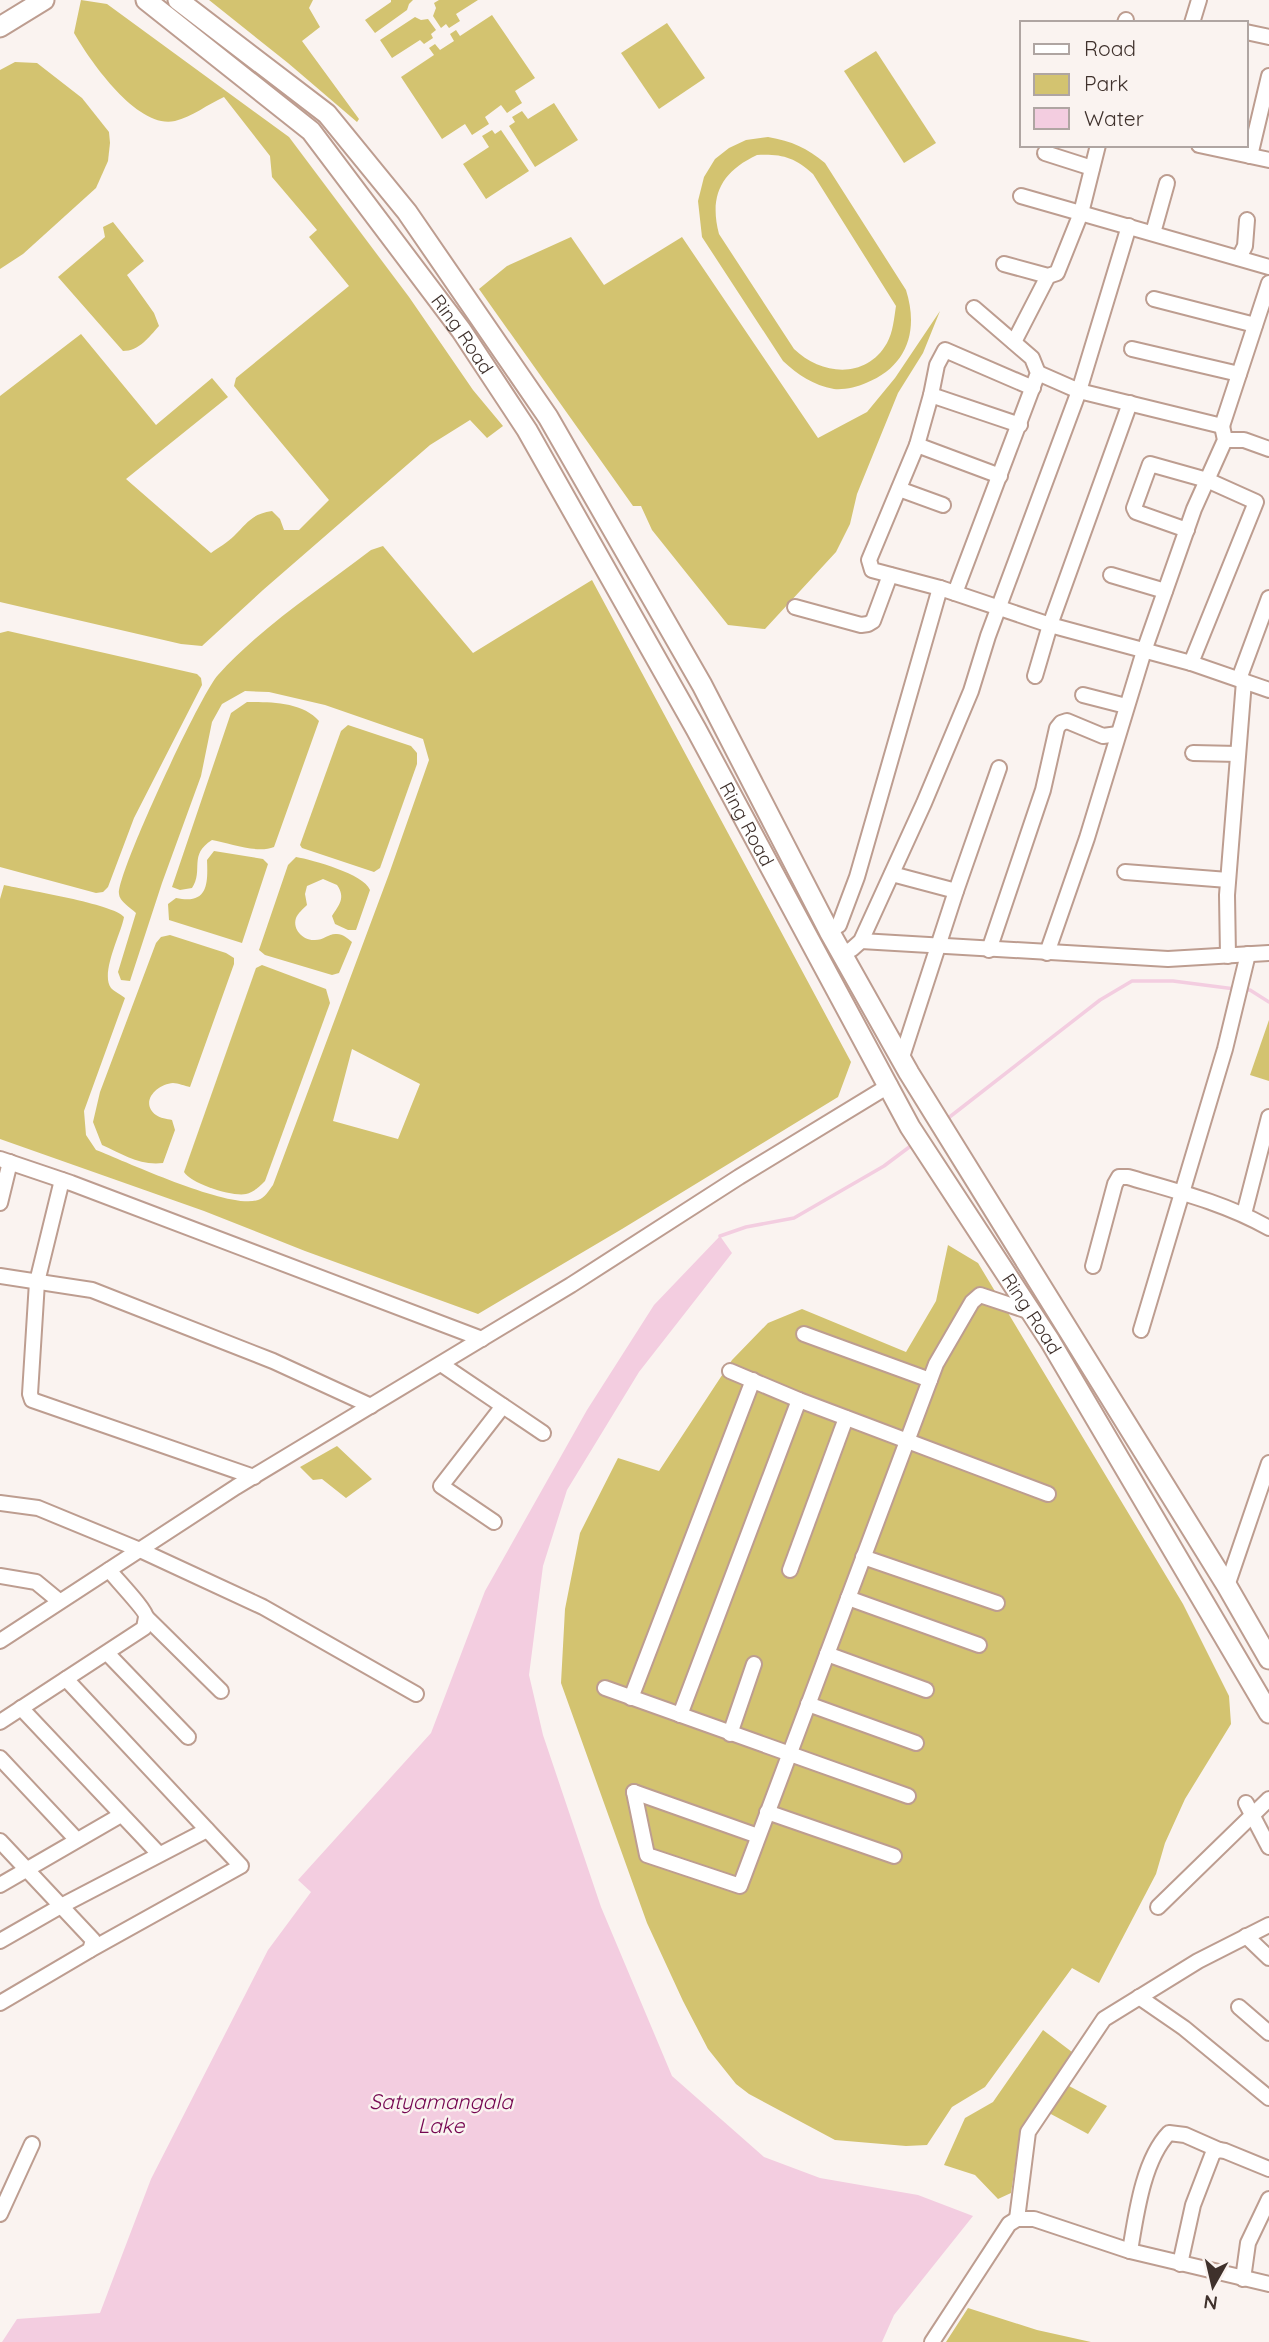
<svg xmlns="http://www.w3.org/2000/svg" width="1269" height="2342" font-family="Quicksand,sans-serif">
<rect width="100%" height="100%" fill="#faf3f0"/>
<g fill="#d3c370" fill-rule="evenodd">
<path d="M81,0L107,4L289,137L409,297L473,390L503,426L487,438L470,420L430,445L263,590L202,646L181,644L0,602V396L81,334L156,425L212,378L228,397L126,479L211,553C218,548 228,542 234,536C248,522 252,514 272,511L280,519L284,530H299L329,500L234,386L236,378L349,286L309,237L317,230L272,177L270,156L224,97C208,104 192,117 175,121C138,130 90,61 74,33Z"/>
<polygon points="209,0 313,0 309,8 320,27 302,41 359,119 357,122 288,63"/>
<polygon points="391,0 413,0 409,4 407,10 375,33 365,20 391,2"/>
<polygon points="439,0 478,0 456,14 460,21 449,28 446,24 441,28 433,16 436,8 434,3"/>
<polygon points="492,15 535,78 515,91 522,103 507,113 501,105 485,117 489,124 472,135 465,124 442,139 401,77 434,55 429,48 435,44 440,50 454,41 450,34 456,30 460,36"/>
<polygon points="415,17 421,20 428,19 436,30 431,34 433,38 424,44 420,40 392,58 380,40"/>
<polygon points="667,23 705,78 659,109 621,53"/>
<polygon points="876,51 936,143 904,163 844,71"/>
<polygon points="15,62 37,63 82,98 109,132 110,143 108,161 96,188 23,254 0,269 0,70"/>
<polygon points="554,103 578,140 535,167 509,126 515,122 512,117 522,111 528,119"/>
<polygon points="492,130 495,134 501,130 529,171 486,199 463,164 489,147 482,136"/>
<path d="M768,137C792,141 807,148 825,163L906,290C919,331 907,367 866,383C857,387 844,390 834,389C813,385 798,375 783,361L702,237L698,201L704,177L715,159L729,148L746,140ZM757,155C782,154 794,157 813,174L896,306C894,319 893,332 887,343C866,380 821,375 794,349L719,234C709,196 721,172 757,155Z"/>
<path d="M113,222L144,261L127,275L154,313L159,326C149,337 139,351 123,351L58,277L105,237L103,227Z"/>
<polygon points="571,237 604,285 682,237 818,438 867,412 895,378 940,311 923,353 898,393 857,494 850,524 836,552 765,629 728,625 652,530 641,506 633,506 479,289 507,266"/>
<path d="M383,546L473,653L592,580L851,1062L838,1097L622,1229L478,1314L305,1251L204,1211L0,1139V899L4,885C26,890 114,904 124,917C121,934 100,973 111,988C114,991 121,995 125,998L84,1111L86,1135L96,1150C127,1162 230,1210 258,1200C265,1198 269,1190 273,1185L389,874L429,760L423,739L325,705L269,692L245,691L222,704L212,722L201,776L162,883L130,981L121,980L118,972L136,913C131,908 119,901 119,894C117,873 201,693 218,675C261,627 319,590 371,550ZM352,1049L420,1084L398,1139L333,1121Z"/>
<polygon points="8,631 197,674 201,678 202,685 134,818 108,887 103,892 96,893 0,867 0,633"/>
<path d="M247,702C270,702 303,702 319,721L274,847C257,854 230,843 212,840C188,855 204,870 192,888L180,890L172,887L231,713Z"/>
<polygon points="348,725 411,746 417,753 417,764 380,868 374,872 302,848 300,845 341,731"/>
<path d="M214,851L263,859L268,864L242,943L169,920L168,904L176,898C208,905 208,884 207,860Z"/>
<path d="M296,857C313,860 364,874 370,890L356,930H348L335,924L332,916C339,905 346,898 337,885L323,879L307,886L305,894L307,905C303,909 298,913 296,918C292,930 304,941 315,940C324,940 329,933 337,934C343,934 347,938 352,942L339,973L332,975L265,955L259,950L288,865Z"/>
<path d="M170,935L226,953L234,958V964L190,1087C185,1086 178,1083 173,1083C157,1084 139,1102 156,1115C160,1118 167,1119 172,1120L175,1130L163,1163C140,1166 122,1154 102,1145L93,1122L100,1092L156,943L161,937Z"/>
<path d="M262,965L326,989L330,1003L265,1181C259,1187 254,1192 246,1194C233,1197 191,1184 184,1172L256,968Z"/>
<polygon points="1269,1020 1269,1081 1250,1075"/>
<polygon points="948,1245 978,1263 1183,1604 1229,1696 1231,1724 1185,1799 1165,1843 1156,1874 1099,1983 1072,1968 985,2087 952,2107 927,2145 906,2146 835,2140 749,2094 736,2084 708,2049 683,2001 647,1923 561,1683 565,1609 580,1533 618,1458 659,1471 732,1360 768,1323 802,1309 906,1352 936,1301"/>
<polygon points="337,1446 372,1479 346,1498 322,1479 313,1480 300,1467"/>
<polygon points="1043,2030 1072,2052 1019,2139 1011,2193 998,2199 975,2175 944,2165 965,2118 993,2102"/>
<polygon points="1069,2086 1107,2106 1088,2134 1049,2113"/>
<polygon points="968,2308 1037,2330 1091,2342 946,2342"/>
</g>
<polygon fill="#f3cde0" points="720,1236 732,1253 639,1372 567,1490 543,1566 529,1675 543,1735 601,1907 672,2076 764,2157 820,2178 918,2195 973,2216 894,2315 882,2342 2,2342 17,2319 100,2313 151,2179 268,1950 311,1892 298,1880 431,1733 485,1591 587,1410 654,1305"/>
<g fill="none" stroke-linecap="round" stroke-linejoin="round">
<g stroke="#f3cde0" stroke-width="3.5">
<polyline points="1243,990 1250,990 1269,1002"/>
<polyline points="947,1119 1100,1000 1132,981 1173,981 1235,989"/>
<polyline points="720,1236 746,1227 794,1218 884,1166 912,1145"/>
</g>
<g stroke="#bd9d90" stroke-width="18">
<g id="minor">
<polyline points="1125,23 1126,20"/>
<polyline points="1192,23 1199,0"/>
<polyline points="1246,32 1269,37"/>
<polyline points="1199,145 1269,160"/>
<polyline points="1045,153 1092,168"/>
<polyline points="1250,156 1269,76"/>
<polyline points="1021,196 1269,267"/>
<polyline points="1153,233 1167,183"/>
<polyline points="1239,258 1245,246 1247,220"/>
<polyline points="1004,264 1048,276 1057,273 1081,213 1098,145"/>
<polyline points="1154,299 1255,325"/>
<polyline points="1014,342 1048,276"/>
<polyline points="1132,349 1239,374"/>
<polyline points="1038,373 1079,391 1129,226"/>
<polyline points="931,395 1020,425"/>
<polyline points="1225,440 1244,440 1269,449"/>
<polyline points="917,445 1000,476"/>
<polyline points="899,489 943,505"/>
<polyline points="1187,530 1136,512 1134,508 1150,464 1207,480 1256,502 1191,663"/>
<polyline points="1111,575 1165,591"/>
<polyline points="940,588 1050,625 1191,663 1269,690"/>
<polyline points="955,593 1038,373 1032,358 974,308"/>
<polyline points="795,607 861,625 868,624 873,621 890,575"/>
<polyline points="1035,676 1050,625 1130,403"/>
<polyline points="1239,679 1269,598"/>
<polyline points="1083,695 1126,706"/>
<polyline points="1193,753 1238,754"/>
<polyline points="1125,872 1228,880"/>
<polyline points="892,874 956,891"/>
<polyline points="829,931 839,925 857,877 940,588 872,570 869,560 917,445 931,395 937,365 945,350 1033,388"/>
<polyline points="861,941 1168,959 1269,953"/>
<polyline points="989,950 1043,790 1057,728 1061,723 1067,721 1103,736 1118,734"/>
<polyline points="1047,953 1087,838 1144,651 1194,509 1225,440 1222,426"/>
<polyline points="842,954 852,949 861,941 924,803 971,691 988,636 1079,391 1222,426 1269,283"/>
<polyline points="1228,956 1227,895 1244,681"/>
<polyline points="901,1060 956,891 999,768"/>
<polyline points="0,1159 71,1183 482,1339"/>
<polyline points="62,1180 37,1282 30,1394 32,1400 254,1477"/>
<polyline points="0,1203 10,1162"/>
<polyline points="1244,1214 1269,1117"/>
<path d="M1093,1266L1115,1184L1119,1177H1128C1176,1191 1225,1203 1269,1228"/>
<polyline points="0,1276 92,1290 273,1361 371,1406"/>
<polyline points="1141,1330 1225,1049 1248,954"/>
<polyline points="804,1334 930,1380"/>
<polyline points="441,1364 543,1433"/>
<polyline points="730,1371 799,1400 1048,1494"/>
<polyline points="0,1503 38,1508 140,1550 263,1607 416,1694"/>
<polyline points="494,1522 441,1486 503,1406"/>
<polyline points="863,1557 997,1603"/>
<polyline points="790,1570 846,1418"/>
<polyline points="0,1576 36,1582 59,1601"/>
<polyline points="1227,1586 1269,1463"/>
<polyline points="848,1598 979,1645"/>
<polyline points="146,1617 221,1691"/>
<polyline points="0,1641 236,1487 571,1285 739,1177 890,1085"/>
<polyline points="107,1653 188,1737"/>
<polyline points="827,1654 926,1690"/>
<polyline points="66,1679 241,1866 90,1950"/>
<polyline points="605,1688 908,1796"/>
<polyline points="631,1698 753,1380"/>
<polyline points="808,1704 916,1743"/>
<polyline points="21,1708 159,1854"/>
<polyline points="680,1715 799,1400"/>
<path d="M0,1722L144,1628C144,1627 146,1618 146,1617C146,1610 116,1579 109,1570"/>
<polyline points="730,1734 754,1664"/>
<polyline points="0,1758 77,1840"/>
<polyline points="634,1792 647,1855 740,1886 936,1364 972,1302 980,1295 1031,1312"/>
<polyline points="634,1792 758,1836"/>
<polyline points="1246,1803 1269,1847"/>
<polyline points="767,1812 894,1856"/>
<polyline points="0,1841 93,1940 90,1950 0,2003"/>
<polyline points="0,1885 121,1815"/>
<polyline points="1158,1907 1269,1799"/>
<polyline points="1246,1936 1269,1958"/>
<polyline points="0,1941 61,1906 207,1830"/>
<polyline points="1139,1997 1184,2028 1269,2098"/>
<polyline points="1239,2007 1269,2033"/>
<polyline points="0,2214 32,2144"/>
<polyline points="1017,2219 1028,2132 1104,2019 1198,1961 1269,1925"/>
<path d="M1130,2251C1136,2215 1143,2160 1169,2133L1185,2135L1219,2150"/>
<polyline points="1180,2264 1193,2205 1213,2153 1219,2150 1225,2151 1269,2169"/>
<polyline points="1243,2279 1248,2243 1269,2199"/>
<polyline points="932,2342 1009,2224 1017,2219 1034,2219 1130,2251 1269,2284"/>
</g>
</g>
<g stroke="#bd9d90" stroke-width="23">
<g id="major">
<path id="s1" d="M146,0L311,131L461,330L527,430L696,729L910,1127L1050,1341L1269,1713"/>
<polyline points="178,0 327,114 407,212 548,417 702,685 829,931 909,1073 1227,1586 1269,1659"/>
<polyline points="0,27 44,0"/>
</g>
</g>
<use href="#minor" stroke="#fff" stroke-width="14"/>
<use href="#major" stroke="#fff" stroke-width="19"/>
</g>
<g text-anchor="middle" stroke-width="5" stroke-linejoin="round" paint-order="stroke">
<g font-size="19" fill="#3f312c" stroke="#faf3f0">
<text dy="7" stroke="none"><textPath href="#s1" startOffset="464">Ring Road</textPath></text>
<text dy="7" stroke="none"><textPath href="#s1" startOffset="1031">Ring Road</textPath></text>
<text dy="7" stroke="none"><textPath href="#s1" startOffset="1598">Ring Road</textPath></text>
</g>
<g font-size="21" font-style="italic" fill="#750651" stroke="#faf3f0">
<text x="441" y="2109">Satyamangala<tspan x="441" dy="24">Lake</tspan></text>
</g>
</g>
<rect x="1020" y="21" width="228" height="126" fill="#faf3f0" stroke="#afa5a2" stroke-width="2"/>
<rect x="1034" y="44" width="35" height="10" fill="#ffffff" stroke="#afa5a2" stroke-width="2"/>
<text x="1084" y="56" font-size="21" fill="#3f312c">Road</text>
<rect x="1034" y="74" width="35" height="21" fill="#d3c370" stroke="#afa5a2" stroke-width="2"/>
<text x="1084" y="91" font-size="21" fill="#3f312c">Park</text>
<rect x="1034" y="108" width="35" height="21" fill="#f3cde0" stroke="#afa5a2" stroke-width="2"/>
<text x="1084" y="126" font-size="21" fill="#3f312c">Water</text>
<g transform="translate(1213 2286) rotate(188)" stroke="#faf3f0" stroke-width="5" paint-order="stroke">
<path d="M0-5L12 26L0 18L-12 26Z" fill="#3f312c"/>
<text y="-10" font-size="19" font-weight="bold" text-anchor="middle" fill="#3f312c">N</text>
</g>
</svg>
